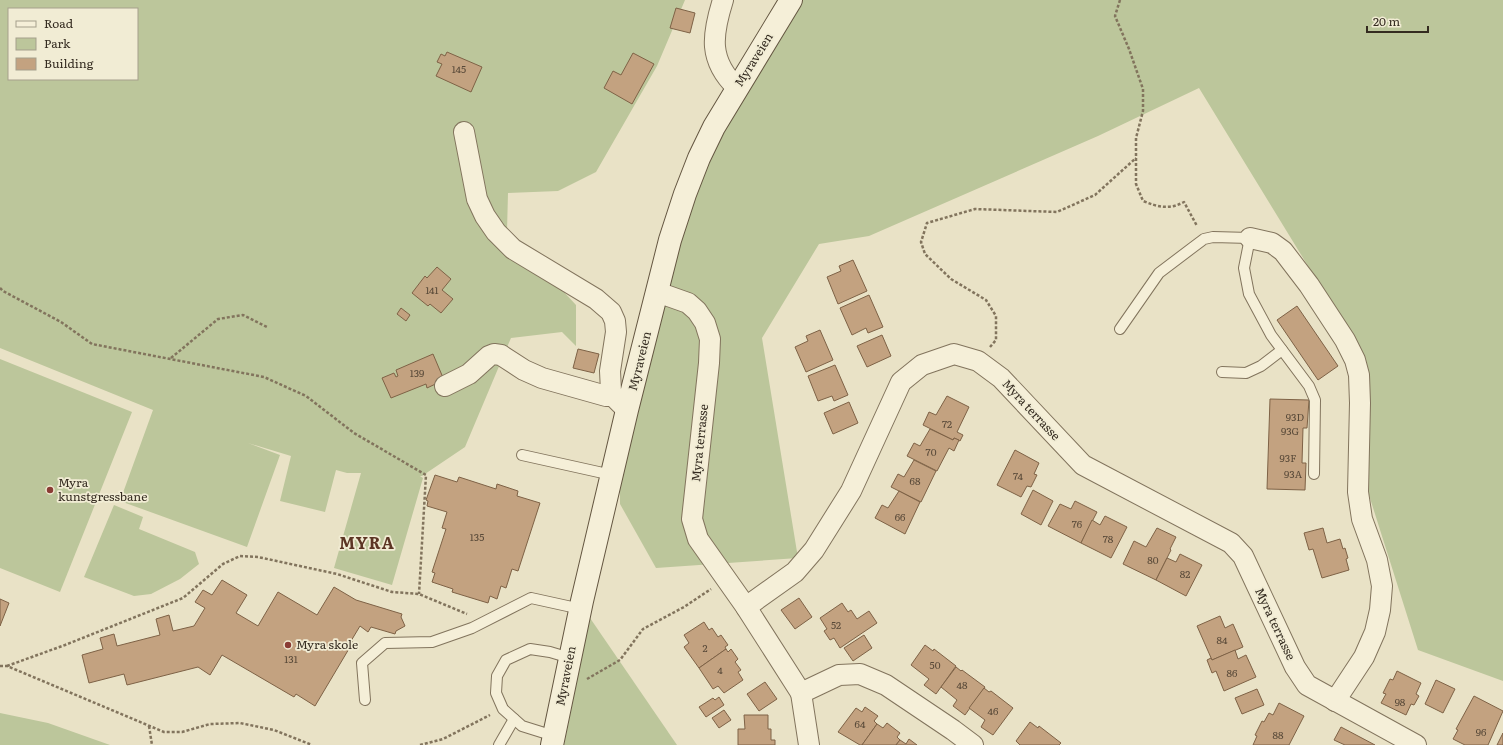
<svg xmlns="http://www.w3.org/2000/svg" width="1503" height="745" font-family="Literata,serif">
<rect width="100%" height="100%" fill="#e9e2c6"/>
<g fill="#bcc69b" fill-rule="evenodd">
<path d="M0,0H685L657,66L596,172L558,191L508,193L507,231L576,305V346L562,332L511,338L465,447L422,476H420L423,478L392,585L334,568L361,473H347L336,470L325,512L280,501L291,456L248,443L280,455L247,547L120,501L153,410L0,348ZM9,9H137V79H9Z"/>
<polygon points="790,0 1503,0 1503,681 1418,650 1369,495 1360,351 1199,88 1098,136 869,236 819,244 762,338 798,558 656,568 620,504 620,391 631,372 661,258"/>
<polygon points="0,359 132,412 60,592 0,568"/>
<polygon points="114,505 143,517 139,529 195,552 199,564 180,579 151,594 134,596 84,577"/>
<polygon points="590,618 677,745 564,745"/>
<polygon points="0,713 48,723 110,745 0,745"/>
</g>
<g fill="#c3a280" stroke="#7e6246">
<polygon points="676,8 695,13 690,33 670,28"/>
<polygon points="447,52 482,67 471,92 436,76 442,64 437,62 441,54 445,56"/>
<polygon points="633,53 654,64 632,104 604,88 613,71 621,75"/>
<polygon points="853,260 867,291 838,304 827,277 841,271 839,266"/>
<polygon points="437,267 451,279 442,290 453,299 441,313 430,304 428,306 412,293 425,276 427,278"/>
<polygon points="869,295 883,327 868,333 866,328 852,335 840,308"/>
<polygon points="1297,306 1338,366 1318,380 1277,320"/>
<polygon points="401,308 410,315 406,321 397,314"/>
<polygon points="820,330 833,360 806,372 795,347 808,341 806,336"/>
<polygon points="882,335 891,356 867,367 857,346"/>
<polygon points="578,349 599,354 594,373 573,368"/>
<polygon points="433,354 444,380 427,388 426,384 391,398 382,378 394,373 396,377 398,376 396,370"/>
<polygon points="835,365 848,395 834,401 832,396 818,401 808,376"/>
<polygon points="947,396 969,407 957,432 963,435 960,441 954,438 953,440 923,425 929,412 936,415"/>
<polygon points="1270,399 1309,400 1307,428 1303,428 1302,463 1306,463 1305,490 1267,489"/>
<polygon points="849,402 858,423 833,434 824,413"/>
<polygon points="930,429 953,440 954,438 959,440 954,451 949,448 937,471 907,456 914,443 920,446"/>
<polygon points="1015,450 1039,463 1034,474 1037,475 1031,487 1027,486 1021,497 997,485"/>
<polygon points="914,460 936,471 921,502 891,487 898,474 904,477"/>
<polygon points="435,475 457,482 459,477 496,489 497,484 518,491 517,496 540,503 518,571 512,569 506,588 501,586 497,599 490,596 488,603 452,592 453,589 432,582 435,573 432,572 446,529 442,528 447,512 427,506 428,501 426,500"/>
<polygon points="1033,490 1053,501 1041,525 1021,514"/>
<polygon points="899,491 920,502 905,534 875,518 882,505 888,508"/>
<polygon points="1075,501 1097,512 1081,543 1048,526 1060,504 1071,509"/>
<polygon points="1105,516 1127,527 1111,558 1081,543 1092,520 1100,525"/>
<polygon points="1157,528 1176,537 1170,549 1171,550 1156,580 1123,564 1134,541 1146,547"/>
<polygon points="1323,528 1327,543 1340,539 1343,549 1345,548 1348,558 1346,559 1349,570 1322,578 1313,549 1309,550 1304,533"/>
<polygon points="1180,554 1202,565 1186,596 1156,580 1167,558 1176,562"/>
<polygon points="222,580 247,595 236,613 258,626 278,592 317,615 334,587 356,600 402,614 401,617 405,626 396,631 395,634 371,627 368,632 360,626 351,641 353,642 315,706 296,694 294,697 222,655 210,675 198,667 127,685 124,674 89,683 82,655 103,649 100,638 114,634 117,646 160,635 156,619 169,615 173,631 194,626 205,608 195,602 203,590 212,595"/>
<polygon points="799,598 812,617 795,629 781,610"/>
<polygon points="0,599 9,603 0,626"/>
<polygon points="842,603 848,612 851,610 857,619 869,611 877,623 840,648 834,638 830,640 824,631 827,629 820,618"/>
<polygon points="1220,616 1225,628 1233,624 1243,647 1212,660 1197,626"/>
<polygon points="704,622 709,630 712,628 718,637 721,635 728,645 725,647 726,649 699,668 684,647 689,643 684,635"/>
<polygon points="864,635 872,648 853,661 844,648"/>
<polygon points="925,645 933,651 934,649 956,666 936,694 924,685 929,679 911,665"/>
<polygon points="726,649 728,652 731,649 738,659 735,662 741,670 738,672 743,680 724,693 718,686 713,689 699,668"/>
<polygon points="1235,650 1238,659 1246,655 1256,677 1224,691 1216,671 1212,673 1207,660 1211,658 1212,660"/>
<polygon points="956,667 961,671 962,670 985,687 965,715 953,706 957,700 941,687"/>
<polygon points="1397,671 1421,683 1416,694 1419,696 1414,705 1411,704 1406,715 1381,703 1386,694 1383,693 1390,679 1393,680"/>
<polygon points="1436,680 1455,689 1443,713 1425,704"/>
<polygon points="765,682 777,699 759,711 747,694"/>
<polygon points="984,688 989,692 991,691 1013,708 993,735 981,727 985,720 969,708"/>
<polygon points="1257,689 1264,705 1242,714 1235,698"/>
<polygon points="1474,696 1503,711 1488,745 1465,745 1453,739 1458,730 1456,729"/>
<polygon points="719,697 724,705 706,717 699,707 713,698 715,700"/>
<polygon points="1279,703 1304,716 1289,745 1253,745 1257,736 1255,735 1262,721 1264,722 1269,713 1273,715"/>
<polygon points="865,707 878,716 874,721 877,724 862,745 860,745 838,732 856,708 862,712"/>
<polygon points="724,710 731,720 719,728 712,718"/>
<polygon points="744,715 768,715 768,729 771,729 771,740 775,740 775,745 738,745 738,729 745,729"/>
<polygon points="1030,722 1038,728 1039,726 1061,743 1059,745 1020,745 1016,741"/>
<polygon points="887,723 900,733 897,737 900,740 896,745 862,745 877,724 883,728"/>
<polygon points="1341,727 1375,745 1345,745 1334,740"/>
<polygon points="1503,733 1503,745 1497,745"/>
<polygon points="909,739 917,745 896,745 900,740 906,744"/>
</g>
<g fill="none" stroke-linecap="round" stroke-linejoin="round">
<g stroke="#82745d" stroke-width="12">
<g id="service">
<polyline points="1120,329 1159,273 1192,248 1204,239 1213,237 1250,238 1244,268 1249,294 1271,335 1309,386 1315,400 1314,474"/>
<polyline points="1222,372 1246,373 1261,366 1282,350"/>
<polyline points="522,455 612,475"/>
<polyline points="365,700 362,663 385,643 432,642 472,628 531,598 581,609"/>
<polyline points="554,736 522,726 503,709 496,693 497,676 506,660 530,649 550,652 570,658"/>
<polyline points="499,745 514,719"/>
</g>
</g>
<g stroke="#82745d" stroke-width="22">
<g id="minor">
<path d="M723,0C712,35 708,60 737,88"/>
<polyline points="464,132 477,199 485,216 496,232 513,249 596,299 611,312 615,321 616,332 610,371 611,391 613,396 627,410"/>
<polyline points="1250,238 1272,243 1283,251 1309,285 1345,340 1355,360 1359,375 1360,403 1358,492 1362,519 1377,560 1382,586 1380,610 1375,632 1364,657 1335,701"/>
<polyline points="657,292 688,303 697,311 705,323 710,339 709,363 692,519 698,539 746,607 801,693"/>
<polyline points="445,386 469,374 489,356 494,354 501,355 524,370 542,378 606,396 613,396"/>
<polyline points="746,607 795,572 814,550 851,491 901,382 922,365 954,354 978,361 1001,378 1083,465 1231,543 1243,556 1295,667 1307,685 1416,745"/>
<polyline points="809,745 801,693 839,675 860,674 886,685 953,730 973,745"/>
</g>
</g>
<g stroke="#645641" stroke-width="24">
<polyline id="secondary" points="552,745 582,601 627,410 670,240 685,194 699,158 714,127 791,0"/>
</g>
<g stroke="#82745d" stroke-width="2.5" stroke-dasharray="3 2" stroke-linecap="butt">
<path d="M1120,0L1115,16L1129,49L1143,89V111L1136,138V184L1143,201C1158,207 1169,210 1184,202L1197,226"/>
<polyline points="0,288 3,291 61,322 92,344 264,377 306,396 354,433 426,475 419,594"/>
<polyline points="990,347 996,340 996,316 986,300 951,279 925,254 921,242 927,223 975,209 1057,212 1095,195 1136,158"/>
<polyline points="171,358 218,319 243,315 267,327"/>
<polyline points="0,666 7,666 164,732 182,732 210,724 240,723 274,730 312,745"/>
<polyline points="7,666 65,645 183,598 223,564 240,556 258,557 337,574 392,592 419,594 467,614"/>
<polyline points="587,679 620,660 643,629 684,607 711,589"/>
<polyline points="149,726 152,745"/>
<polyline points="420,745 443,739 490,715"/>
</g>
<use href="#service" stroke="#f5efd8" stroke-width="10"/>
<use href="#minor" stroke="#f5efd8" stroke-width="20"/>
<use href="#secondary" stroke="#f5efd8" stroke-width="22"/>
</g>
<g fill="#8a3c34" stroke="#f1ecd4" stroke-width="1.5">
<circle cx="50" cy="490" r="4"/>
<circle cx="288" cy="645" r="4"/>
</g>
<g text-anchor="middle" stroke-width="3.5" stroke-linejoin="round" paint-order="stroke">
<g font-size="10" fill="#584938">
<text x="459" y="73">145</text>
<text x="432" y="294">141</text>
<text x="417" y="377">139</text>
<text x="1295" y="421">93D</text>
<text x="947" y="428">72</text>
<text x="1290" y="435">93G</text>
<text x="931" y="456">70</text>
<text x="1288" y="462">93F</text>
<text x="1293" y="478">93A</text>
<text x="1018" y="480">74</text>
<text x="915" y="485">68</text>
<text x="900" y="521">66</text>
<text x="1077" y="528">76</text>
<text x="477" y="541">135</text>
<text x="1108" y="543">78</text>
<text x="1153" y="564">80</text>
<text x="1185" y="578">82</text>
<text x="836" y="629">52</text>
<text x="1222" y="644">84</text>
<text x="705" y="652">2</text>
<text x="291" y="663">131</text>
<text x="935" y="669">50</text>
<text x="720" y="674">4</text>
<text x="1232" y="677">86</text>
<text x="962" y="689">48</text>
<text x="1400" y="706">98</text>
<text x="993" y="715">46</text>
<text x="860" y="728">64</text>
<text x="1481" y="736">96</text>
<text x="1278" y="739">88</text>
</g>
<g font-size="12" fill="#342b20" stroke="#f1ecd4">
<text transform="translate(754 60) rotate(-58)" y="4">Myraveien</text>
<text transform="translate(640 361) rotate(-76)" y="4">Myraveien</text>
<text transform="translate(1031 410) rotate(47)" y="4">Myra terrasse</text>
<text transform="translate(700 443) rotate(-84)" y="4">Myra terrasse</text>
<text transform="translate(1275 624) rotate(65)" y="4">Myra terrasse</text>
<text transform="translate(566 676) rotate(-79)" y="4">Myraveien</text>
</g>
<g font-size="12" fill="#342b20" stroke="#f1ecd4" text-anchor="start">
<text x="58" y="487">Myra<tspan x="58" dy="14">kunstgressbane</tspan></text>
<text x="296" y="649">Myra skole</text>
</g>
<g font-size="16" font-weight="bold" letter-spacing="1" fill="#5c3524" stroke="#f1ecd4">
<text x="367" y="549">MYRA</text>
</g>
</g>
<rect x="8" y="8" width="130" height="72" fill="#f1ecd4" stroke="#a59f8c"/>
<rect x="16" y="21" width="20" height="6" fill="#f5efd8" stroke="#a59f8c"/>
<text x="44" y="28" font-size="12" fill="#342b20">Road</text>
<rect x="16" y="38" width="20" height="12" fill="#bcc69b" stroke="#a59f8c"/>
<text x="44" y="48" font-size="12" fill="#342b20">Park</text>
<rect x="16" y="58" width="20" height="12" fill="#c3a280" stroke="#a59f8c"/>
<text x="44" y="68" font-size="12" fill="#342b20">Building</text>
<path d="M1367 26v6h61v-6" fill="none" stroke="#342b20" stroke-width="2"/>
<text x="1373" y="26" font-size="12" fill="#342b20" stroke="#f1ecd4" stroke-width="3" paint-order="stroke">20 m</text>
</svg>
